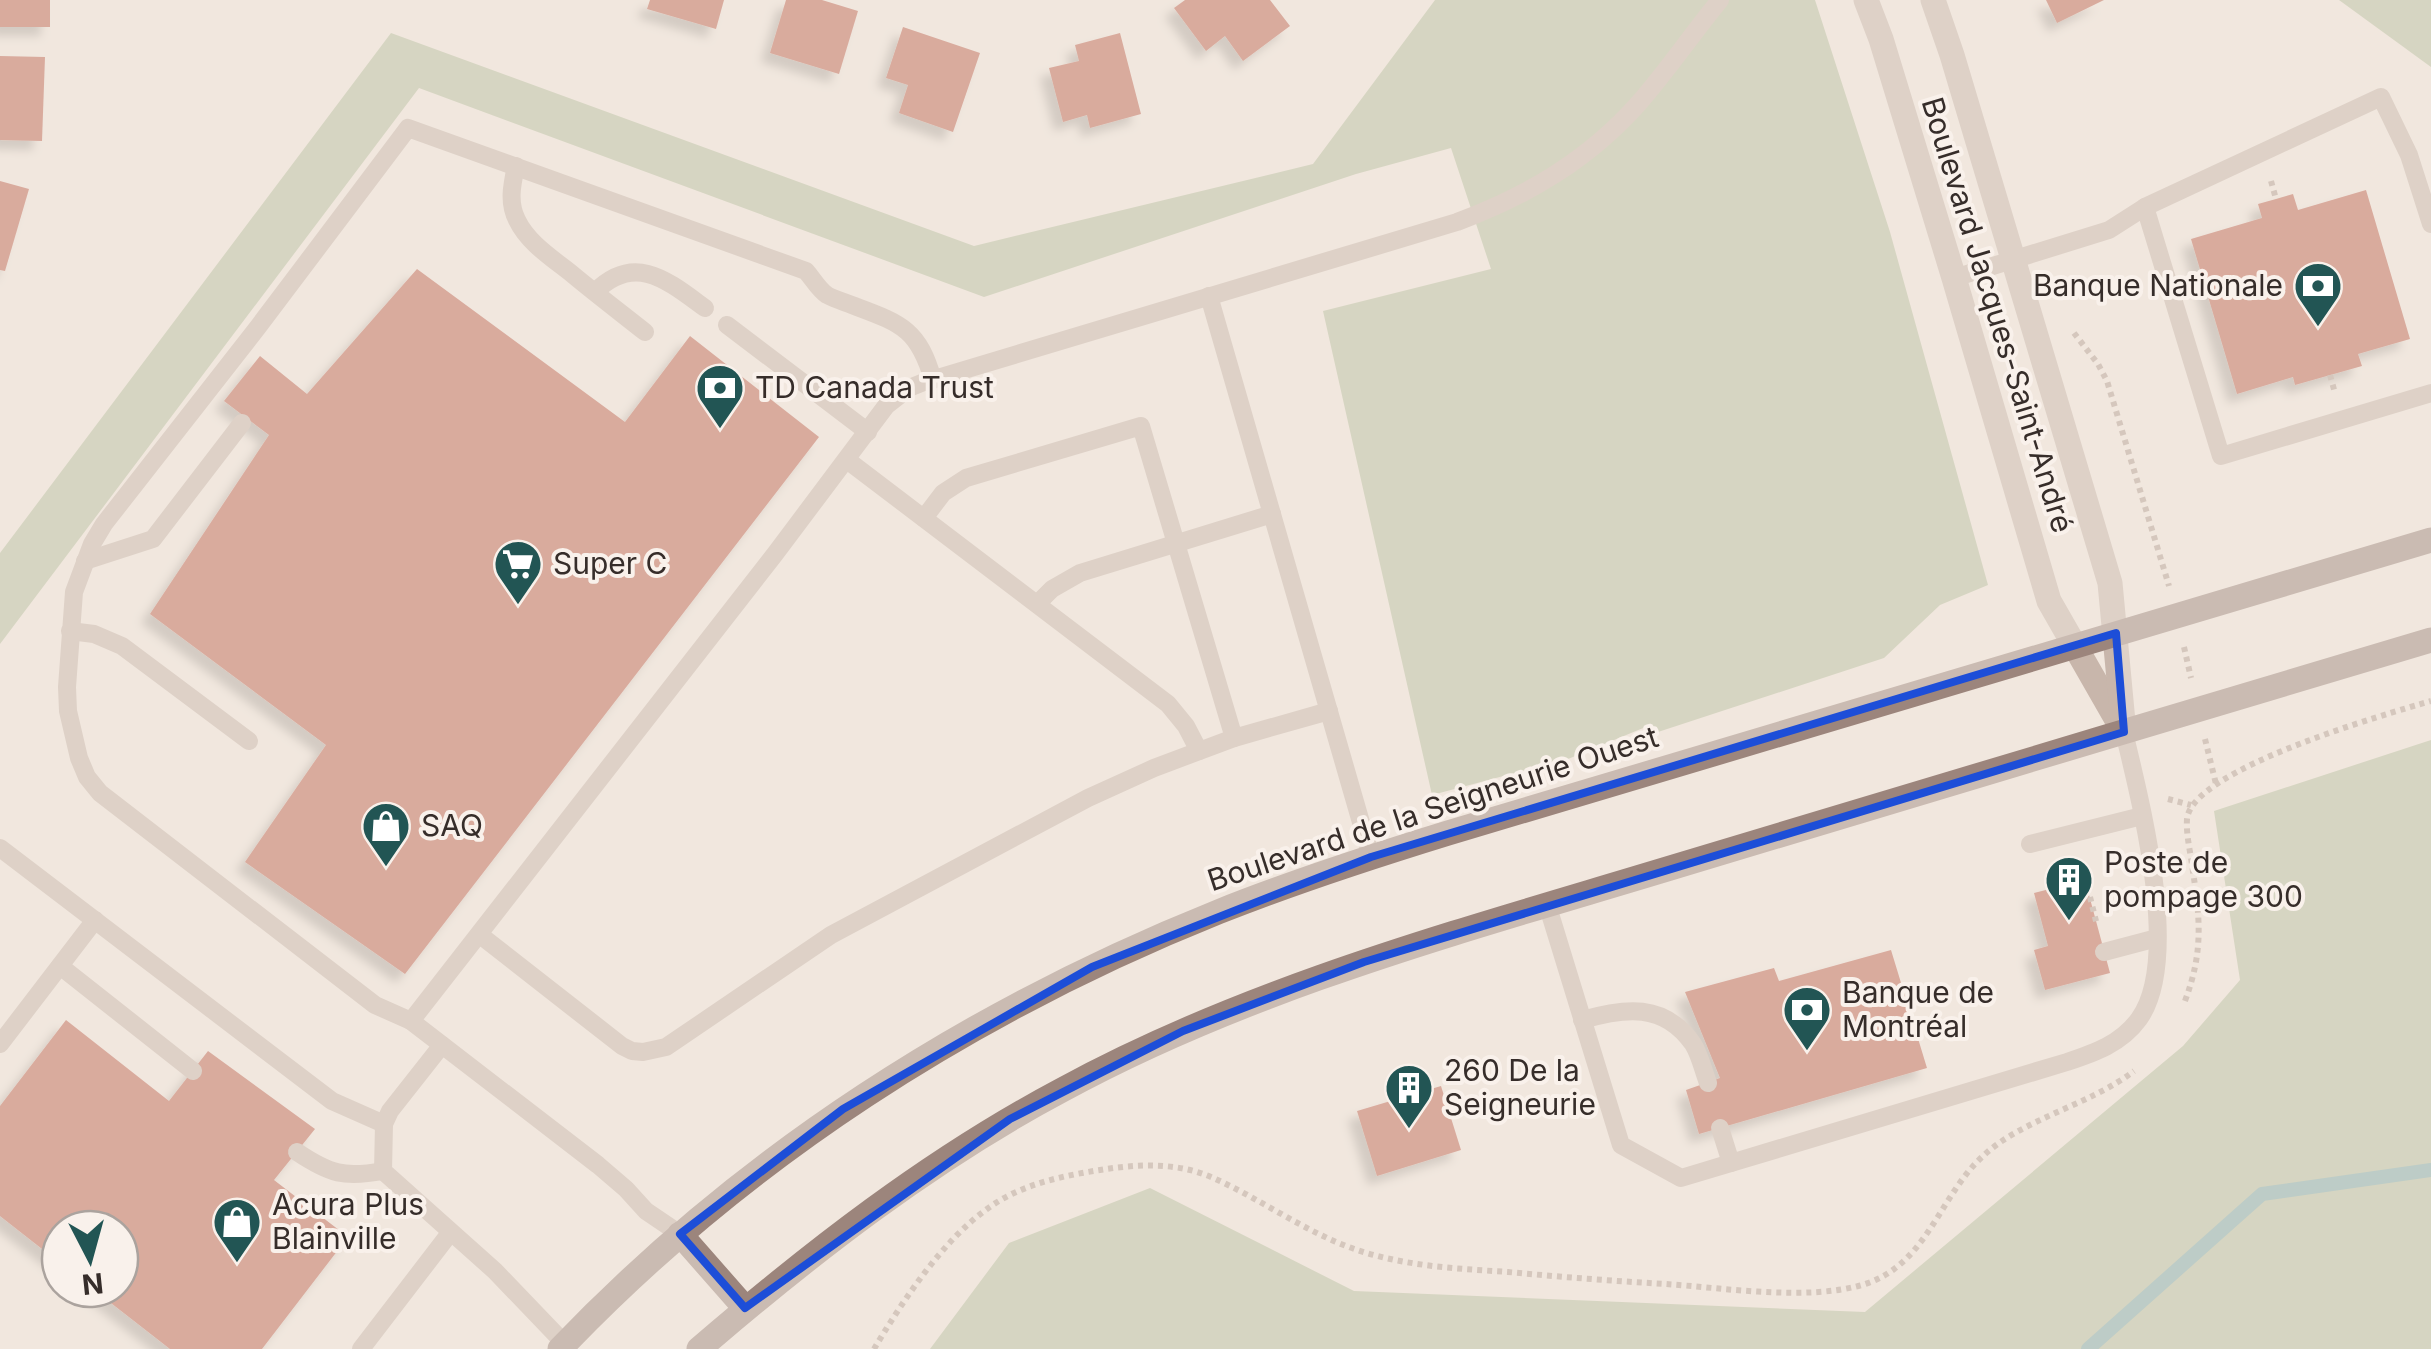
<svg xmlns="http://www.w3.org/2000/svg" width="2431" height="1349" font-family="Inter,sans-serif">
<defs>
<filter id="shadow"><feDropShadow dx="-9" dy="9" stdDeviation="5" flood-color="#0004"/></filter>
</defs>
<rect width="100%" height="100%" fill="#f1e7de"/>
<g fill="#b7bf9f">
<polygon points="1435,0 1815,0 1890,232 1988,585 1940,605 1884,658 1658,732 1648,726 1568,759 1432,795 1323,311 1491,269 1451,148 1356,174 984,297 419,88 0,644 0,553 391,33 974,246 1313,164"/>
<polygon points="2339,0 2431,0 2431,67"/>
<polygon points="2431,740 2431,1349 930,1349 1009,1243 1150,1188 1354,1291 1865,1312 2183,1046 2240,980 2214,811"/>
</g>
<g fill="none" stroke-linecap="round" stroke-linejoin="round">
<polyline stroke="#7facaa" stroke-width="14" points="2088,1349 2262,1194 2431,1170"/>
</g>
<g fill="#bd6250" filter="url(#shadow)">
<rect x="0" y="0" width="50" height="27"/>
<polygon points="650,0 724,0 716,29 647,9"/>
<polygon points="786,0 822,0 858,11 839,74 770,53"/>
<polygon points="1185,0 1270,0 1290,26 1243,61 1225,36 1206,51 1174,8"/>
<polygon points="2046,0 2104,0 2057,23"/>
<polygon points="903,27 980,53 953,132 899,113 908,85 886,78"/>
<polygon points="1120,33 1141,114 1090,128 1087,115 1063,122 1049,68 1079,61 1075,45"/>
<polygon points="0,56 45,57 42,141 0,140"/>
<polygon points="0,181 29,189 5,271 0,270"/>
<polygon points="2366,190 2410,339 2358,354 2362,366 2295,385 2293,377 2237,394 2191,239 2262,218 2258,204 2276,199 2293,194 2298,210"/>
<polygon points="417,269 625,422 690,336 819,437 405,974 245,862 326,745 150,614 269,435 224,401 260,356 307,394"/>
<polygon points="2085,880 2110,973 2045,990 2034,950 2048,946 2034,893"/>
<polygon points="1891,950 1927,1068 1699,1134 1686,1090 1720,1078 1685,992 1774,968 1779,981"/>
<polygon points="66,1020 169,1101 208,1051 315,1129 274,1180 348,1237 262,1349 170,1349 93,1289 120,1289 120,1229 60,1229 60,1263 0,1216 0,1106"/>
<polygon points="1441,1086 1461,1150 1377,1176 1357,1111"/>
</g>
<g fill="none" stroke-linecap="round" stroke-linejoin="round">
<g stroke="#b4a095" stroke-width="6" stroke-dasharray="5 5" stroke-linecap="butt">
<polyline points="2271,181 2276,199"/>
<polyline points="2074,333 2098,364 2107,381 2169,586"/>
<polyline points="2330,375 2335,393"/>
<polyline points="2184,647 2191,678"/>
<polyline points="2205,739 2216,784"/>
<polyline points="2168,799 2191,805"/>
<polyline points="2090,897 2097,925"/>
<path d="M2185,1001C2204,950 2200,918 2192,865C2190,850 2186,834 2187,819C2192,769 2386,714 2431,701"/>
<path d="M874,1349C902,1302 942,1241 987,1209C1019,1185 1061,1176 1100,1170C1137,1164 1176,1162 1211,1177C1266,1201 1315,1240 1374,1255C1418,1267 1464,1269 1508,1272C1561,1277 1614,1281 1666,1284C1725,1288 1806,1301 1862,1285C1927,1266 1939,1196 1983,1156C2022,1119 2090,1105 2134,1071"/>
</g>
<g stroke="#c8b6ab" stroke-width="18">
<path d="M516,166C512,185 508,202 517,220C528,243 552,258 572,274C596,294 621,313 645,332"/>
<polyline points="2431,224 2409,155 2381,97 2145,207 2221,456 2431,393"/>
<polyline points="1954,278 2109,230 2145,207"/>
<path d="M595,292C635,252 668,281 705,308"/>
<polyline points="1209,296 1371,857"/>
<polyline points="727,325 868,432"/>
<polyline points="847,460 1168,704 1186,726 1199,751"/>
<polyline points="924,518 943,493 966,478 1141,426 1234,738"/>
<polyline points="85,561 153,539 242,423"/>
<polyline points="1037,604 1052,589 1080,573 1272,514"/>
<polyline points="70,631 94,634 122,646 249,741"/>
<polyline points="2030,844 2142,816"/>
<polyline points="0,848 332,1101 384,1124"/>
<path d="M1547,904L1621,1145L1681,1178L2067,1062C2094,1053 2121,1044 2139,1019C2182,959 2140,800 2124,732"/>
<polyline points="480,935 622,1046 632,1051 643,1052 666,1047 831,935 1088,798 1154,768 1234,738 1329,711"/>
<polyline points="2104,952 2157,938"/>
<polyline points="60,966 193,1071"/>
<path d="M1582,1020C1624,1008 1664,1002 1693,1044C1700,1055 1703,1070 1708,1083"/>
<path d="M411,1021L375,1005L100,793L87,777L79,758L68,711L67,687L74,592L92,544L104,524L258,327L408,128L806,271C813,279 819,290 827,295C836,300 848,303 857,307C903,324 919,331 933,380"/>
<polyline points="0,1044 95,920"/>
<polyline points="442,1045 390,1111 384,1124 383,1171 495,1271 565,1344"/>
<polyline points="1720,1128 1731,1163"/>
<path d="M297,1152C330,1174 344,1178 383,1171"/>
<path d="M680,1234L646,1211L626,1189L598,1165L411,1021L775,554L886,406L909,388L924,382L1457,222C1527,196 1588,160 1638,104C1667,71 1692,34 1720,0"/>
<polyline points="361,1349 450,1233"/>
</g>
<g stroke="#c8b6ab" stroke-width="25">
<polyline points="1866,0 1881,39 1954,278 2049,601 2124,732"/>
<polyline points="1933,0 1952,55 2110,583 2123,722"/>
</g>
<g stroke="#9c857c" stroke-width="25">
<polyline points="680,1234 745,1308"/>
<path d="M560,1349C744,1156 971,1011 1218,912C1293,882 1370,857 1448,833L2431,540"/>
<path d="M699,1349C812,1252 930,1160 1062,1090C1251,987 1462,931 1667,869C1922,792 2176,716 2431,640"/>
</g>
</g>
<path d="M0 0H2431V1349H0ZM2116,633L2124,732L1364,962L1183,1031L1010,1119L745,1308L680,1234L843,1109L1092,967L1371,857Z" fill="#f1e7de" fill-opacity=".55" fill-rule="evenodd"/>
<path fill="none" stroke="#1d4ed8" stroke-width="8" stroke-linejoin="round" d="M2116,633L2124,732L1364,962L1183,1031L1010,1119L745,1308L680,1234L843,1109L1092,967L1371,857Z"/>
<defs>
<g id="bank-pin" transform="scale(2.5)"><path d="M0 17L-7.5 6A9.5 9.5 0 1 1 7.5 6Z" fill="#225554" stroke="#f9f1eb"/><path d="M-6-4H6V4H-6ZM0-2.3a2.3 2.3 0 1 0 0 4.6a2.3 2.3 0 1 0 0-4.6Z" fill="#fff"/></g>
<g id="supermarket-pin" transform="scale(2.5)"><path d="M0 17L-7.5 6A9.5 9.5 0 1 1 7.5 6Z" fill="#225554" stroke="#f9f1eb"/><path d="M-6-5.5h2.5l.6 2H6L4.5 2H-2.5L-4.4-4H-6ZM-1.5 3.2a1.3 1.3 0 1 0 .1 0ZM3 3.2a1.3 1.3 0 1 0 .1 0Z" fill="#fff"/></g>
<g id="shop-pin" transform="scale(2.5)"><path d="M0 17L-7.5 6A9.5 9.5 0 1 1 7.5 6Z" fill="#225554" stroke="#f9f1eb"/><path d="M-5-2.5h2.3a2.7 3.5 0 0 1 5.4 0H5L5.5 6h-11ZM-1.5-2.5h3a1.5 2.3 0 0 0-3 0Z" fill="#fff"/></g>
<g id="building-pin" transform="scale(2.5)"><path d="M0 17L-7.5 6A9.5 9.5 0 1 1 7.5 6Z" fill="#225554" stroke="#f9f1eb"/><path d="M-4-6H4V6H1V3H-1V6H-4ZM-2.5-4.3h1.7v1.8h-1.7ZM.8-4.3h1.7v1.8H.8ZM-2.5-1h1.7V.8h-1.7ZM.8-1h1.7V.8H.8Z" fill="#fff"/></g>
</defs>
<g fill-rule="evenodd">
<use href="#bank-pin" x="2318" y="286"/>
<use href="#bank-pin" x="720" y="388"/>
<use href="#supermarket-pin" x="518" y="564"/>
<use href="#shop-pin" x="386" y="826"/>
<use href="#building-pin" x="2069" y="880"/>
<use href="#bank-pin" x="1807" y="1010"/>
<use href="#building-pin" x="1409" y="1088"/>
<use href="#shop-pin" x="237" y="1222"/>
</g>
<g text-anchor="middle" stroke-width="8" stroke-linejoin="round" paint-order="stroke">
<g font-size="30" fill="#362d2a" stroke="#f9f1eb" text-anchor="start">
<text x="2283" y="296" text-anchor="end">Banque Nationale</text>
<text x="755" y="398">TD Canada Trust</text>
<text x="553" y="574">Super C</text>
<text x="421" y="836">SAQ</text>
<text x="2104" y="873">Poste de<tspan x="2104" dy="34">pompage 300</tspan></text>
<text x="1842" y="1003">Banque de<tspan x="1842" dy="34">Montréal</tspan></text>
<text x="1444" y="1081">260 De la<tspan x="1444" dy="34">Seigneurie</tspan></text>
<text x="272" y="1215">Acura Plus<tspan x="272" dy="34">Blainville</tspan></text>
</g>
<g font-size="30" fill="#362d2a" stroke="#f9f1eb">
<text transform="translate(1997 315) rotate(73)" y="10">Boulevard Jacques-Saint-André</text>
<text transform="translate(1433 809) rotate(-18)" y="10">Boulevard de la Seigneurie Ouest</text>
</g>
</g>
<g transform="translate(90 1259) rotate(174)"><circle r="48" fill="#f9f1eb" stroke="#aba39e" stroke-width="2.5"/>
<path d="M0-8L18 38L0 25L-18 38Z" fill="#225554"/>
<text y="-15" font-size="28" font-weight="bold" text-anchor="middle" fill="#362d2a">N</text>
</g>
</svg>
